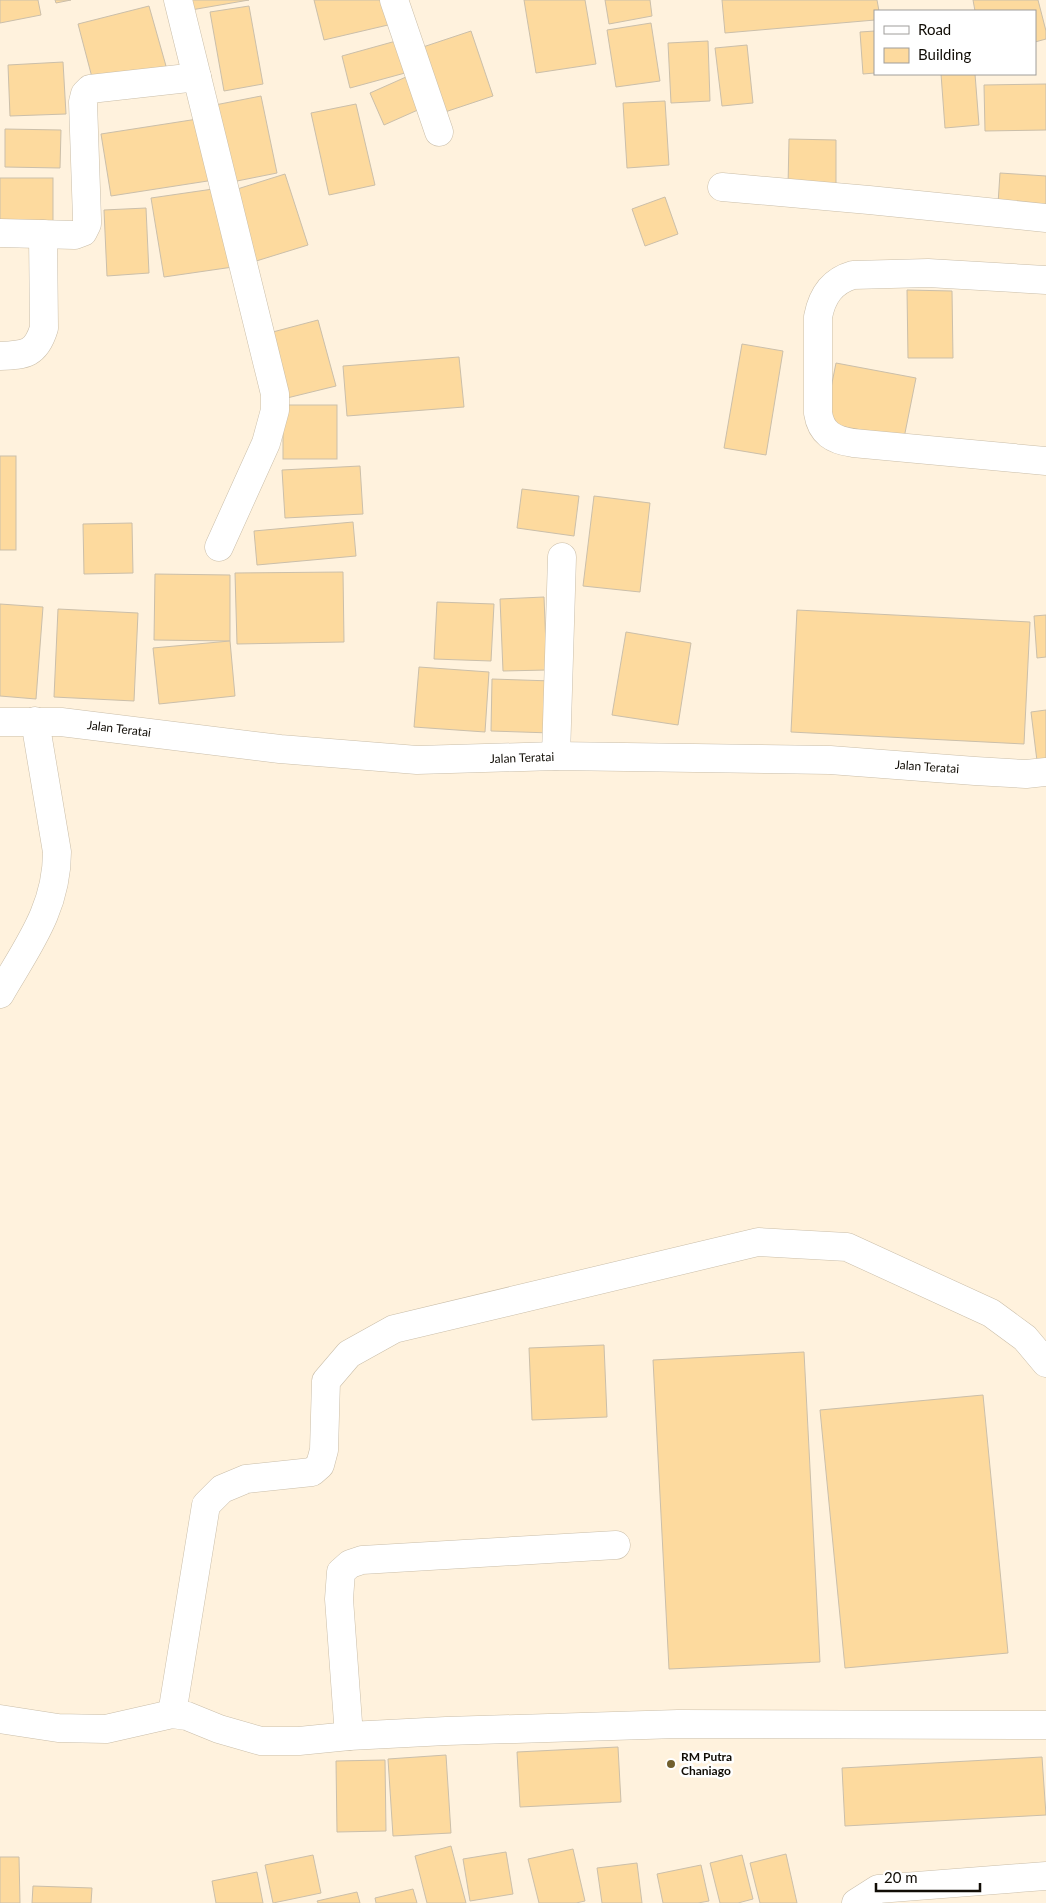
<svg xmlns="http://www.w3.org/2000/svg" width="1046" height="1903" font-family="Lato,sans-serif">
<rect width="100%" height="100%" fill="#fff2dd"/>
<g fill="#fdda9e" stroke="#cbbfaa">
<polygon points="0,0 38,0 41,15 0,23"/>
<polygon points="55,0 71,0 56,3"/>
<polygon points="189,0 249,0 191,10"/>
<polygon points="314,0 381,0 388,25 324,40"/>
<polygon points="524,0 585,0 596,64 536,73"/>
<polygon points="605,0 650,0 652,16 609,24"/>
<polygon points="722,0 877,0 879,11 875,11 875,20 725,33"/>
<polygon points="973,0 1038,0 1046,31 1046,39 1035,42 1035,11 975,11"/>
<polygon points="149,6 166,66 94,85 78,24"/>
<polygon points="249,6 263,84 224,91 210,12"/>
<polygon points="651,23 660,81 616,87 607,30"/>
<polygon points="471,31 493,96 445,112 423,47"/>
<polygon points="875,31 875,73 863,74 860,32"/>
<polygon points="396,41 405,73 350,88 342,56"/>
<polygon points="708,41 710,101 671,103 668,43"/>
<polygon points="747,45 753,103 722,106 715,48"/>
<polygon points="63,62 66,114 10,116 8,65"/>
<polygon points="941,74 975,74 979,125 945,128"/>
<polygon points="406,77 420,109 384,125 370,93"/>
<polygon points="1046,84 1046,130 985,131 984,85"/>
<polygon points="261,96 277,173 232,182 215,105"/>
<polygon points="665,101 669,165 627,168 623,103"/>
<polygon points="356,104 375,185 329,195 311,113"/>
<polygon points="204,118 214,180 111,196 101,134"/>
<polygon points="5,129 61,130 60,168 5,167"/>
<polygon points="789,139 836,140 836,187 788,187"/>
<polygon points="1000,173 1046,176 1046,207 998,204"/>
<polygon points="285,174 308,245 253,262 231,191"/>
<rect x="0" y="178" width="53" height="50"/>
<polygon points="220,188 233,267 164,277 151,198"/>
<polygon points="665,197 678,234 645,246 632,209"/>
<polygon points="146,208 149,273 107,276 104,210"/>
<polygon points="907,290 952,291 953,358 908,358"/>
<polygon points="318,320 336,386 287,398 269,333"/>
<polygon points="742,344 783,351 766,455 724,448"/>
<polygon points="459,357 464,407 347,416 343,366"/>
<polygon points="836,363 916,378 904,438 824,423"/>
<rect x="283" y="405" width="54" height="54"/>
<rect x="0" y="456" width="16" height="94"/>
<polygon points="360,466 363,514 285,518 282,470"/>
<polygon points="522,489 579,496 574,536 517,528"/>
<polygon points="594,496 650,503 640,592 583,586"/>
<polygon points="353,522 356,556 257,565 254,531"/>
<polygon points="132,523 133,573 84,574 83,524"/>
<polygon points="343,572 344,642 237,644 235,573"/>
<polygon points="155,574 230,575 230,641 154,640"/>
<polygon points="544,597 547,670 503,671 500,599"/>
<polygon points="437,602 494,604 491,661 434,659"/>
<polygon points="0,604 43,607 36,699 0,696"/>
<polygon points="58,609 138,613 134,701 54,697"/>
<polygon points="797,610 1030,622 1024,744 791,732"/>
<polygon points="1046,615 1046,657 1037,658 1034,616"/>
<polygon points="626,632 691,643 678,725 612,715"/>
<polygon points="230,641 235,696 159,704 153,648"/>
<polygon points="419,667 489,672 485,732 414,727"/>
<polygon points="492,679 552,681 551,733 491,731"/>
<polygon points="1046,710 1046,760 1037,761 1031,712"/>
<polygon points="604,1345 607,1417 532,1420 529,1348"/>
<polygon points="804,1352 820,1662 669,1669 653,1360"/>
<polygon points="983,1395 1008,1653 845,1668 820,1410"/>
<polygon points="618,1747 621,1802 520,1807 517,1752"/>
<polygon points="446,1755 451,1833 393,1836 388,1759"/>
<polygon points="1042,1757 1046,1815 845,1826 842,1768"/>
<polygon points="385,1760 386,1831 337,1832 336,1761"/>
<polygon points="451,1846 466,1903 427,1903 415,1856"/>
<polygon points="573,1849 585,1901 576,1903 539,1903 528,1859"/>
<polygon points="506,1852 513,1894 470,1901 463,1859"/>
<polygon points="786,1854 797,1903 760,1903 750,1863"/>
<polygon points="313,1855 321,1893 273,1903 265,1865"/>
<polygon points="742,1855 753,1899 738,1903 720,1903 710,1863"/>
<polygon points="0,1857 19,1857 20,1903 0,1903"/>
<polygon points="637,1863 642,1903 602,1903 597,1868"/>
<polygon points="701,1865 709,1901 698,1903 663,1903 657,1874"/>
<polygon points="257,1872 263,1903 216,1903 212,1881"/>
<polygon points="33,1886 92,1888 91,1903 32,1903"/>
<polygon points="413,1889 417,1903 376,1903 375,1898"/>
<polygon points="357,1892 360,1903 318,1903 317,1901"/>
</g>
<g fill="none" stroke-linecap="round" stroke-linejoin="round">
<g stroke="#cabea9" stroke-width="29">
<g id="minor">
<polyline points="178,0 275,394 275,410 266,443 219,547"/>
<polyline points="394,0 439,132"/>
<polyline points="722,187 869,200 1046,218"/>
<polyline points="0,233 75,235 83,232 87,224 87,219 83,102 85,94 90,89 197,77"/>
<path d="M1046,280L928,273L853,275C832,281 822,296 818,317V413C821,433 833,440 853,443L1046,461"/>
<path d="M0,356C26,355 36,354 44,328L43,234"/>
<polyline points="0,722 61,722 280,749 417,760 556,756 830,760 975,771 1026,774 1046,772"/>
<polyline points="556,756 562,557"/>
<path d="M0,994C27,947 57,909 57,852L35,721"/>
<polyline points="616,1545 362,1560 350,1564 341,1572 339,1599 349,1736 446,1731 678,1724 1046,1725"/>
<polyline points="172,1714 206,1505 222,1489 246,1479 312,1472 320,1465 324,1450 326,1381 349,1354 394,1329 758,1242 847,1247 991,1313 1025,1338 1046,1363"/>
<polyline points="0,1719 58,1728 106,1729 172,1714 187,1716 219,1729 261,1741 299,1741 349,1736"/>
<polyline points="856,1903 878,1889 1046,1876"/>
</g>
</g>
<use href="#minor" stroke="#fff" stroke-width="28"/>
</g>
<circle fill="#715f2d" stroke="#fff" stroke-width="2" cx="671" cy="1764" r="5"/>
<g text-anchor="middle" stroke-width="5" stroke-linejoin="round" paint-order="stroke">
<g font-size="12" fill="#110d06" stroke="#fff">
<text transform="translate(119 729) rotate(7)" y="4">Jalan Teratai</text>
<text transform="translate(522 758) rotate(-2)" y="4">Jalan Teratai</text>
<text transform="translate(927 767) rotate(4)" y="4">Jalan Teratai</text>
</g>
<g font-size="12" font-weight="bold" fill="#110d06" stroke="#fff" text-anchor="start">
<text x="681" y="1761">RM Putra<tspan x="681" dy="14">Chaniago</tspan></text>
</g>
</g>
<rect x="874" y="10" width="162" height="65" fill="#ffffff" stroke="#a09e9b"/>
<rect x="884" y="26" width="25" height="8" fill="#ffffff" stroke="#a09e9b"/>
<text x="918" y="35" font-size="15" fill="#110d06">Road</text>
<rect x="884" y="48" width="25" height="15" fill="#fdda9e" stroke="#a09e9b"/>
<text x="918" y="60" font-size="15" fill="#110d06">Building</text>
<path d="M876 1883v8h104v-8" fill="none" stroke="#110d06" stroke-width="2.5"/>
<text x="884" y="1883" font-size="15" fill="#110d06" stroke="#ffffff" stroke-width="4" paint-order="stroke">20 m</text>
</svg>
